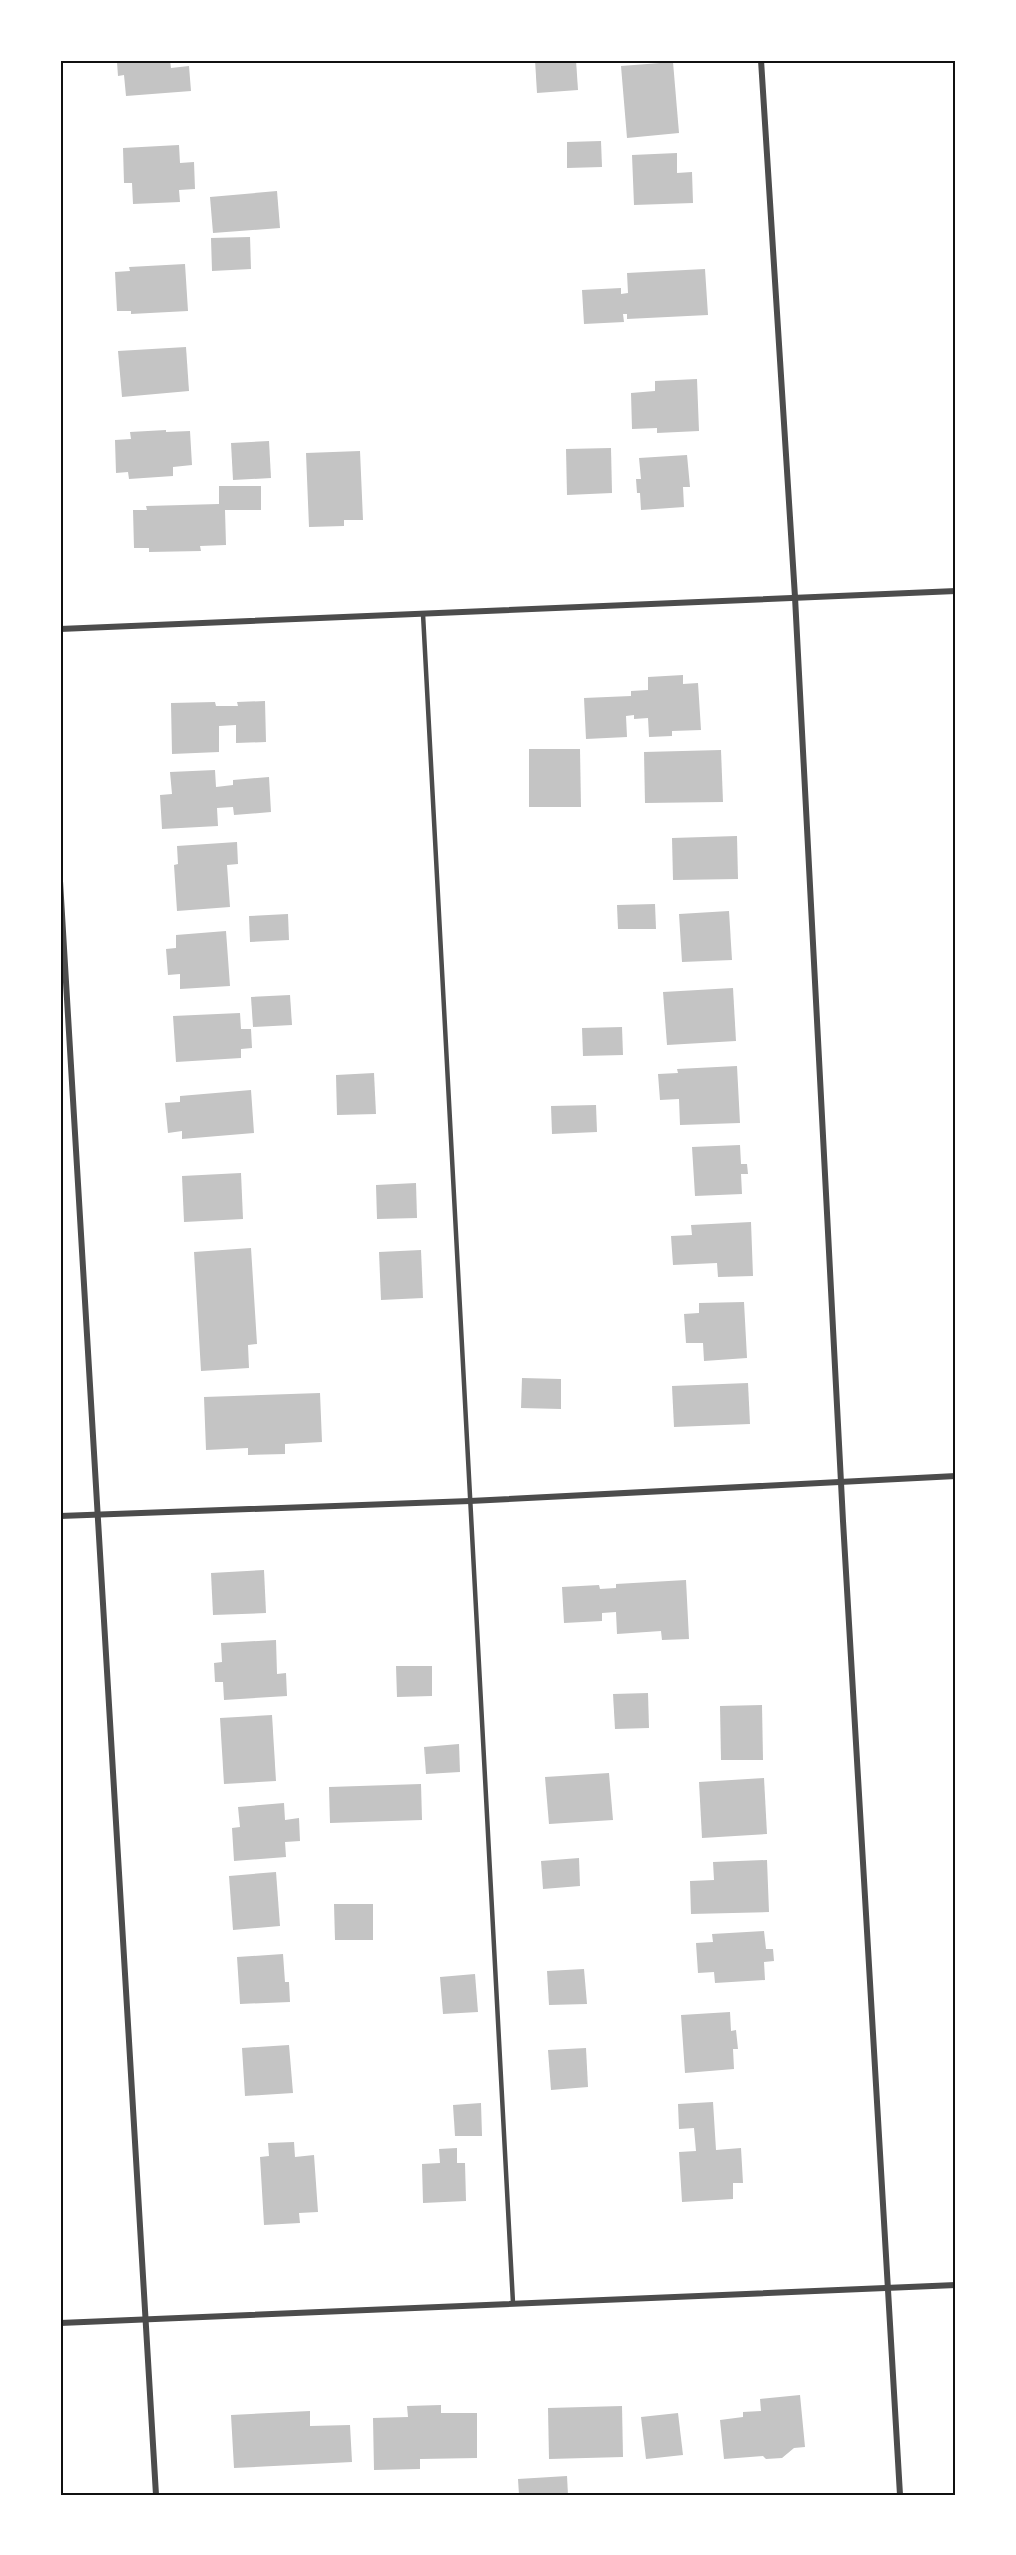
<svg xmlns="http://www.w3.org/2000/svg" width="1016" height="2555" font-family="'Space Grotesk',sans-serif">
<rect width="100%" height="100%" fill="#fff"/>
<g fill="#c4c4c4">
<polygon points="124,60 170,60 171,68 189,66 191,91 126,96 124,75 118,76 117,62"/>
<polygon points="535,60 576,60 578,90 537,93"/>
<polygon points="673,62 679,133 627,138 621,66"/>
<polygon points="601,141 602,167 567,168 567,142"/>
<polygon points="179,145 180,163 194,162 195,189 179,190 180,202 133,204 132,183 124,183 123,148"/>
<polygon points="677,153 677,173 692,172 693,203 634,205 632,155"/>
<polygon points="277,191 280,228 213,233 210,197"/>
<polygon points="250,237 251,269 212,271 211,238"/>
<polygon points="185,264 188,311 131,314 131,311 117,311 115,272 130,271 129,267"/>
<polygon points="705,269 708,315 627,319 627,314 623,314 624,322 584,324 582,290 621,288 621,294 628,293 627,273"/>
<polygon points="186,347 189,391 122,397 118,351"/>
<polygon points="697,379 699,431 657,433 657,428 632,429 631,393 655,391 655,381"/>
<polygon points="166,430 166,432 190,431 192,465 173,467 173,476 129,479 128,472 116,473 115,440 131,439 130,432"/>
<polygon points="269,441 271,478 233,480 231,443"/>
<polygon points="611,448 612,493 567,495 566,449"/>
<polygon points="360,451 363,520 344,520 344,526 309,527 306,453"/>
<polygon points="687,455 690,487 683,487 684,507 641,510 640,493 637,493 636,479 641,479 639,458"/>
<polygon points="219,486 261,486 261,510 225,510 226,545 200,546 201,551 149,552 149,548 134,548 133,510 147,510 146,506 219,504"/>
<polygon points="683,675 683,684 698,683 701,730 672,731 672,736 649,737 648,718 634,719 634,715 626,716 627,737 586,739 584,698 631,696 631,691 648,690 648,677"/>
<polygon points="265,701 266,742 236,743 236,725 219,726 219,752 172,754 171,703 215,702 216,706 238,706 237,702"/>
<polygon points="529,749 580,749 581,807 529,807"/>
<polygon points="721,750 723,802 645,803 644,752"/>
<polygon points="215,770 216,787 233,785 233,780 269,777 271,812 234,815 233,807 217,808 218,826 162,829 160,795 172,794 170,772"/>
<polygon points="737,836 738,879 673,880 672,838"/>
<polygon points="237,842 238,864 227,865 230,907 177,911 174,865 178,864 177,846"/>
<polygon points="655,904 656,929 618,929 617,905"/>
<polygon points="729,911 732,960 682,962 679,914"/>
<polygon points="288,914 289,940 250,942 249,916"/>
<polygon points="226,931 230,986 180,989 180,974 168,975 166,949 176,948 176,935"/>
<polygon points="733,988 736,1041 667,1045 663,992"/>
<polygon points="290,995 292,1025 253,1027 251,997"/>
<polygon points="240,1013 241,1029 251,1029 252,1048 241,1049 241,1058 176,1062 173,1016"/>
<polygon points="622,1027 623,1055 583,1056 582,1028"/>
<polygon points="737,1066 740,1123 680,1125 679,1099 660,1100 658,1074 678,1073 677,1069"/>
<polygon points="374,1073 376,1114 337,1115 336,1075"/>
<polygon points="251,1090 254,1133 182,1139 182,1131 168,1133 165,1103 180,1102 180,1096"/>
<polygon points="596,1105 597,1132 552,1134 551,1106"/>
<polygon points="740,1145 741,1164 747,1164 748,1174 741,1174 742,1194 695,1196 692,1147"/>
<polygon points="241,1173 243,1219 184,1222 182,1176"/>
<polygon points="416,1183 417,1218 377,1219 376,1185"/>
<polygon points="751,1222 753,1276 718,1277 717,1263 673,1265 671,1236 692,1235 691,1225"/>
<polygon points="251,1248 257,1344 248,1345 249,1368 201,1371 194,1252"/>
<polygon points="421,1250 423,1298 381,1300 379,1252"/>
<polygon points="744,1302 747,1358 704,1361 703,1343 686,1343 684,1314 699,1313 699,1303"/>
<polygon points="522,1378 561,1379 561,1409 521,1408"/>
<polygon points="748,1383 750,1424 674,1427 672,1386"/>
<polygon points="320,1393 322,1442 285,1444 285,1454 248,1455 248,1448 206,1450 204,1397"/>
<polygon points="264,1570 266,1613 213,1615 211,1573"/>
<polygon points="686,1580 689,1639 662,1640 661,1631 617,1634 616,1612 602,1613 602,1621 564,1623 562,1587 599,1585 600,1589 616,1588 616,1584"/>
<polygon points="276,1640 277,1674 286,1673 287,1696 224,1700 223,1682 215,1682 214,1663 222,1662 221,1643"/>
<polygon points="396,1666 432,1666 432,1696 397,1697"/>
<polygon points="648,1693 649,1728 615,1729 613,1694"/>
<polygon points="762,1705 763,1760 721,1760 720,1706"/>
<polygon points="272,1715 276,1781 224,1784 220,1718"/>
<polygon points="459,1744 460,1772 426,1774 424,1747"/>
<polygon points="609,1773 613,1820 549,1824 545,1777"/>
<polygon points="764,1778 767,1834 702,1838 699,1782"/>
<polygon points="421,1784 422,1820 330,1823 329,1787"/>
<polygon points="284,1803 285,1820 299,1818 300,1841 285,1842 286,1857 234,1861 232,1828 240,1827 238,1807"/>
<polygon points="579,1858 580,1886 543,1889 541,1861"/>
<polygon points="767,1860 769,1912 691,1914 690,1881 714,1880 713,1862"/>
<polygon points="276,1872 280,1926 233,1930 229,1876"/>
<polygon points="334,1904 373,1904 373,1940 335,1940"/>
<polygon points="764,1931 766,1949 773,1949 774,1961 764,1962 765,1980 715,1983 714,1972 698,1973 696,1943 713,1942 712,1934"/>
<polygon points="283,1954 285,1982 289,1982 290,2002 240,2004 237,1957"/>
<polygon points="584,1969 587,2004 549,2005 547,1971"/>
<polygon points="475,1974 478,2012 443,2014 440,1977"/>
<polygon points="730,2012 731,2031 736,2030 738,2049 733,2049 734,2069 685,2073 681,2015"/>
<polygon points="289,2045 293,2093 245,2096 242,2048"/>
<polygon points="586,2048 588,2087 551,2090 548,2050"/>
<polygon points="713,2102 716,2150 741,2148 743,2183 733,2183 733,2199 682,2202 679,2152 696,2151 694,2128 679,2129 678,2104"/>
<polygon points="481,2103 482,2136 455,2136 453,2105"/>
<polygon points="294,2142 295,2157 314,2155 318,2212 299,2213 300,2223 264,2225 260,2157 269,2156 268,2143"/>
<polygon points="457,2148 457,2163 465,2163 466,2201 423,2203 422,2164 440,2163 439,2149"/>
<polygon points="800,2395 805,2447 794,2448 782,2458 766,2459 763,2456 724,2459 720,2420 743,2417 743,2412 761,2411 760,2399"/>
<polygon points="441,2405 441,2413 477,2413 477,2458 420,2459 420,2469 374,2470 373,2418 408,2417 407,2406"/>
<polygon points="622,2406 623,2457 549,2459 548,2408"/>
<polygon points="310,2411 310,2426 350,2425 352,2462 234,2468 231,2415"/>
<polygon points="678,2413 683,2455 646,2459 641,2417"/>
<polygon points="567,2476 568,2495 519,2495 518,2479"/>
</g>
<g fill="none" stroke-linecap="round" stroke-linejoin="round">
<polyline stroke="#4c4c4c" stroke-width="4.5" points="423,614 513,2303"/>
<g stroke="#4c4c4c" stroke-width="6">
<polyline points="761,60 795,597 843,1521 900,2495"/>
<polyline points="60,629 956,591"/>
<polyline points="60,881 156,2495"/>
<polyline points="60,1516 470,1501 956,1476"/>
<polyline points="60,2323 956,2285"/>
</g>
</g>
<rect width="1016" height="2555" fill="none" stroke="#ffffff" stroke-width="123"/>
<rect x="62" y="62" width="892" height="2432" fill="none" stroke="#111" stroke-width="2"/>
</svg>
